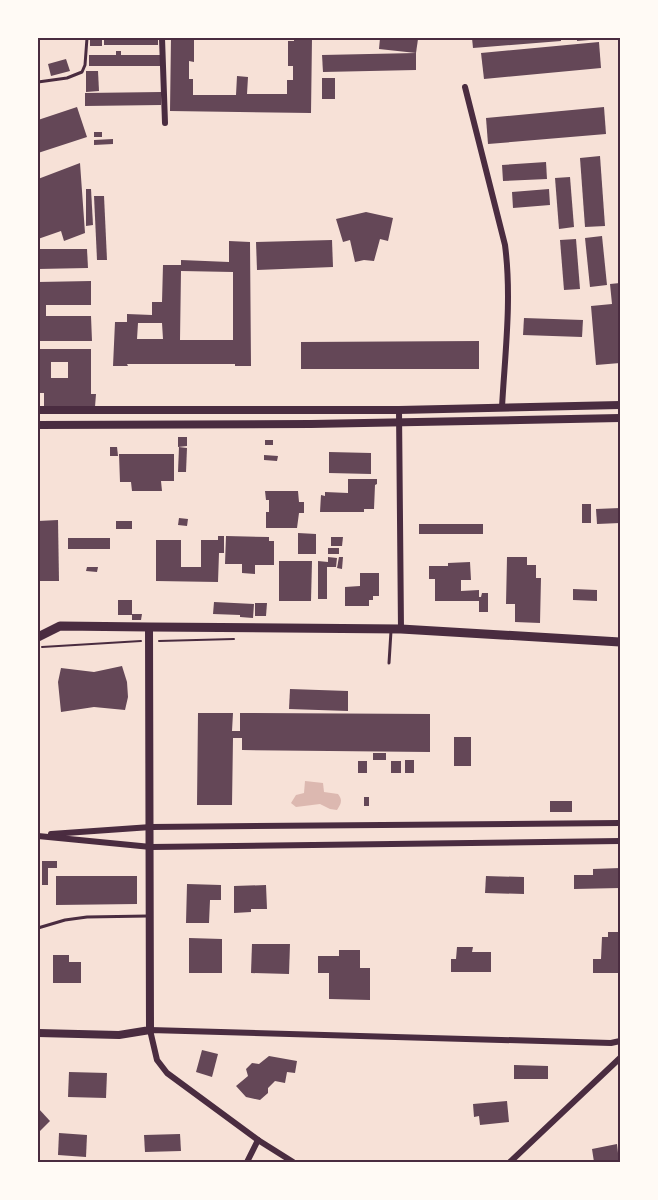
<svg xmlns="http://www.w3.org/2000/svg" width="658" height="1200" font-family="'Noto Sans',sans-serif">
<rect width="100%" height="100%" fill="#f7e1d7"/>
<path fill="#dcb8b0" d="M305,781L323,783L324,792L338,794C343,800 341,804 337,810L330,809L320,804L296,807L291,803L296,795L304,793Z"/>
<g fill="#644757" fill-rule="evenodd">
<rect x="90" y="38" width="12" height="8"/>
<rect x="104" y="38" width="54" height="7"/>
<polygon points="171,38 190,38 190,40 194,40 194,62 189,61 189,79 193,79 193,95 236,95 237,76 248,77 247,94 287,94 287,80 293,80 293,66 288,66 288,41 294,41 294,38 312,38 311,113 170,111"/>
<polygon points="380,38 418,39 416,53 379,49"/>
<polygon points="472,38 561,38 561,41 473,48"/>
<polygon points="577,38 602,38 602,39 577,41"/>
<polygon points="599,42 601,68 484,79 481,53"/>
<polygon points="116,51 121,51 121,55 161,55 161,66 89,66 89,55 116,55"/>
<polygon points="416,53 416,70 323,72 322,55"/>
<polygon points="66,59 70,71 51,76 48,64"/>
<polygon points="86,71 98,71 99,91 86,92"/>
<rect x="322" y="78" width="13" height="21"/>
<polygon points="161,92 161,105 85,106 85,93"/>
<polygon points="77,107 87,137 38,153 38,120"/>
<polygon points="604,107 606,134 488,144 486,118"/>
<rect x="94" y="132" width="8" height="5"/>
<polygon points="113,139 113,144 94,145 94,140"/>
<polygon points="600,156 605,226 585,227 580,158"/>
<polygon points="546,162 547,179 503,181 502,165"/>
<polygon points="80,163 85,233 64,241 61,231 38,239 38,179"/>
<polygon points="570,177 574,227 559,229 555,178"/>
<polygon points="86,189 91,189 93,225 86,226"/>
<polygon points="549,189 550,205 513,208 512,192"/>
<polygon points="94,196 104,196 107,260 97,260"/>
<polygon points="366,212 393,218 388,241 380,239 374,261 364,260 355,262 350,240 343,242 336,219"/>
<polygon points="602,236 607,285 590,287 585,238"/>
<polygon points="576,239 580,289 564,290 560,240"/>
<polygon points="332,240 333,267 257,270 256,242"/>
<path d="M229,241L250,242L251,366H235V364H127L128,366H113L115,322H127V314L152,315V302H162L163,265H181V260L229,262ZM181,271L233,272V340H180ZM138,323H162L163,339H137Z"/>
<polygon points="38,249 87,249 88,268 38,269"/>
<polygon points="91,281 91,305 46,305 46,316 91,316 92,341 38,341 38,282"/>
<polygon points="620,283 620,363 596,365 591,306 612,304 610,284"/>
<polygon points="524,318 583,320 582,337 523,335"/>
<polygon points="479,341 479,369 301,369 301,342"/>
<path d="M38,349H91V394H96L95,407H44V393H38ZM51,362H68V378H51Z"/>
<polygon points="178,437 187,437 187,446 178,447"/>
<rect x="265" y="440" width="8" height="5"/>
<polygon points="110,447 117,447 118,456 110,456"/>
<polygon points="179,447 187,448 186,472 178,472"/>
<polygon points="329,452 371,453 371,474 329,473"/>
<polygon points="119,454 174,454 174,481 161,481 162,491 132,491 131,482 120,482"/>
<polygon points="264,455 278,456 277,461 264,460"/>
<polygon points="348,479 377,479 377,484 375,485 374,509 364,509 364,512 320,512 321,495 325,496 325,492 348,493"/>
<polygon points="265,491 298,491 299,502 304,502 304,513 299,513 297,528 266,528 266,512 269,512 269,500 266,500"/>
<rect x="582" y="504" width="9" height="19"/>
<polygon points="620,508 620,523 597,524 596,509"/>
<polygon points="179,518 188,519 187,526 178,525"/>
<polygon points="58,520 59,581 38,581 38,521"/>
<rect x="116" y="521" width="16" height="8"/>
<rect x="419" y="524" width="64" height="10"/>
<polygon points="298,533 316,534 316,554 298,554"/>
<polygon points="218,536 224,536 224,553 219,553 218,582 156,581 156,540 181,540 181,567 201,567 201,540 218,540"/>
<polygon points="226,536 269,537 269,541 274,541 274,565 255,565 255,574 242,573 242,564 225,564"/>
<polygon points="331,537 343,537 342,546 331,546"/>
<rect x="68" y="538" width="42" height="11"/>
<rect x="328" y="548" width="11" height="6"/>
<polygon points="328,557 337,558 336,567 327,567 327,599 318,599 318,561 328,562"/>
<polygon points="339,557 343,557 342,569 337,568"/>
<polygon points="507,557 527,557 527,565 536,565 536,578 541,578 540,623 515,622 515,604 506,604"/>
<polygon points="279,561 312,561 311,601 279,601"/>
<polygon points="470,562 471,580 461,580 461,591 479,590 479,597 481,597 482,593 488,593 488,612 479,612 479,601 435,601 435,579 429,579 429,566 448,566 448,563"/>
<polygon points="87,567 98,567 97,572 86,571"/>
<polygon points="360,573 379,573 379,596 373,596 373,600 369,600 369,606 345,606 345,587 360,586"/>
<polygon points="573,589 597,590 597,601 573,600"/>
<polygon points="38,591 39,591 40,611 38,611"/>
<rect x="118" y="600" width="14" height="15"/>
<polygon points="214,602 254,604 253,618 240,617 240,615 213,614"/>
<polygon points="255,603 267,603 266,616 255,616"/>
<polygon points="132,614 142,614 141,620 132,620"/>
<polygon points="122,666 127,682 128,697 125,710 94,707 61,712 58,682 61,668 94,672"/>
<polygon points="290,689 348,691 348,711 289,709"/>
<polygon points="198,713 233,713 232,731 240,731 240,713 430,714 430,752 242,750 242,738 233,738 232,805 197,805"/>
<rect x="454" y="737" width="17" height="29"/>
<rect x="373" y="753" width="13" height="7"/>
<rect x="405" y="760" width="9" height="13"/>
<rect x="358" y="761" width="9" height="12"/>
<rect x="391" y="761" width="10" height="12"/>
<rect x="364" y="797" width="5" height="9"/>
<rect x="550" y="801" width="22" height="11"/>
<polygon points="42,861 57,861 57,868 48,868 48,885 42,885"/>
<polygon points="620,868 620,888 574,889 574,875 593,875 593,869"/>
<polygon points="56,876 137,876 137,904 56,905"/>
<polygon points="486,876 524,877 524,894 485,893"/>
<polygon points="187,884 221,885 221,900 210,900 209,923 186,923"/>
<polygon points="266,885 267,909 251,909 251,912 234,913 234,886"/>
<polygon points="608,932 619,932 620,973 593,973 593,959 601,959 602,937 608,937"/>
<polygon points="189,938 222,939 222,973 189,973"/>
<polygon points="252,944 290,944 289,974 251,973"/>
<polygon points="457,947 473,947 472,952 491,952 491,972 451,972 451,959 456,959"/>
<polygon points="339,950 360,950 360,968 370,968 370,1000 329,999 329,973 318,973 318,956 339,956"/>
<polygon points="53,955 69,955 69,962 81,962 81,983 53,983"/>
<polygon points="202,1050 218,1054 212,1077 196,1072"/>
<polygon points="269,1056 297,1061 295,1073 287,1072 285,1083 275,1081 268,1088 268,1093 260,1100 246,1097 236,1086 248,1076 246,1069 252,1063 259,1064"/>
<polygon points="514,1065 548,1066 548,1079 514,1079"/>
<polygon points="69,1072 107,1073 106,1098 68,1097"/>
<polygon points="507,1101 509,1122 480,1125 479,1116 474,1117 473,1104"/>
<polygon points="38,1108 50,1121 38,1133"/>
<polygon points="59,1133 87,1135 86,1157 58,1155"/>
<polygon points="180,1134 181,1151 145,1152 144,1135"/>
<polygon points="617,1144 618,1153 620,1153 620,1162 594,1162 592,1149"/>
</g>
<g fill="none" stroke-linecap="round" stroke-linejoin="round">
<g stroke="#4a2c40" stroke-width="2">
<polyline points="159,641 234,639"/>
<polyline points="42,647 141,641"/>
</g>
<g stroke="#4a2c40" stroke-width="3">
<polyline points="38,82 67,78 82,72 85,65 87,38"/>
<polyline points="389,663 391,631"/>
<polyline points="38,928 65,920 87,917 148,916"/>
</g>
<g stroke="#4a2c40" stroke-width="6">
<polyline points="162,38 165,123"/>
<path d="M465,87L505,245C512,299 505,353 502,407"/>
<polyline points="399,410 401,629"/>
<polyline points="51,834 151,827 620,823"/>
<polyline points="38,836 151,847 620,841"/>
<polyline points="247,1162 258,1140"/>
<polyline points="293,1162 258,1140 167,1073 157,1060 150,1030 611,1043 620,1041"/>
<polyline points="510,1162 620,1058"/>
</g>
<g stroke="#4a2c40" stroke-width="8">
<polyline points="38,410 399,410 620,405"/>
<polyline points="38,425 311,424 620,418"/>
<polyline points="38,1033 119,1035 150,1030 149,627"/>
</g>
<polyline stroke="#4a2c40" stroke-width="9" points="38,637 60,626 149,627 401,629 620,642"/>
</g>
<rect width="658" height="1200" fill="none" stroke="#fffaf5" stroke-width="78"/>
<rect x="39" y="39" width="580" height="1122" fill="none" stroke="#4a2c40" stroke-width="2"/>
</svg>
